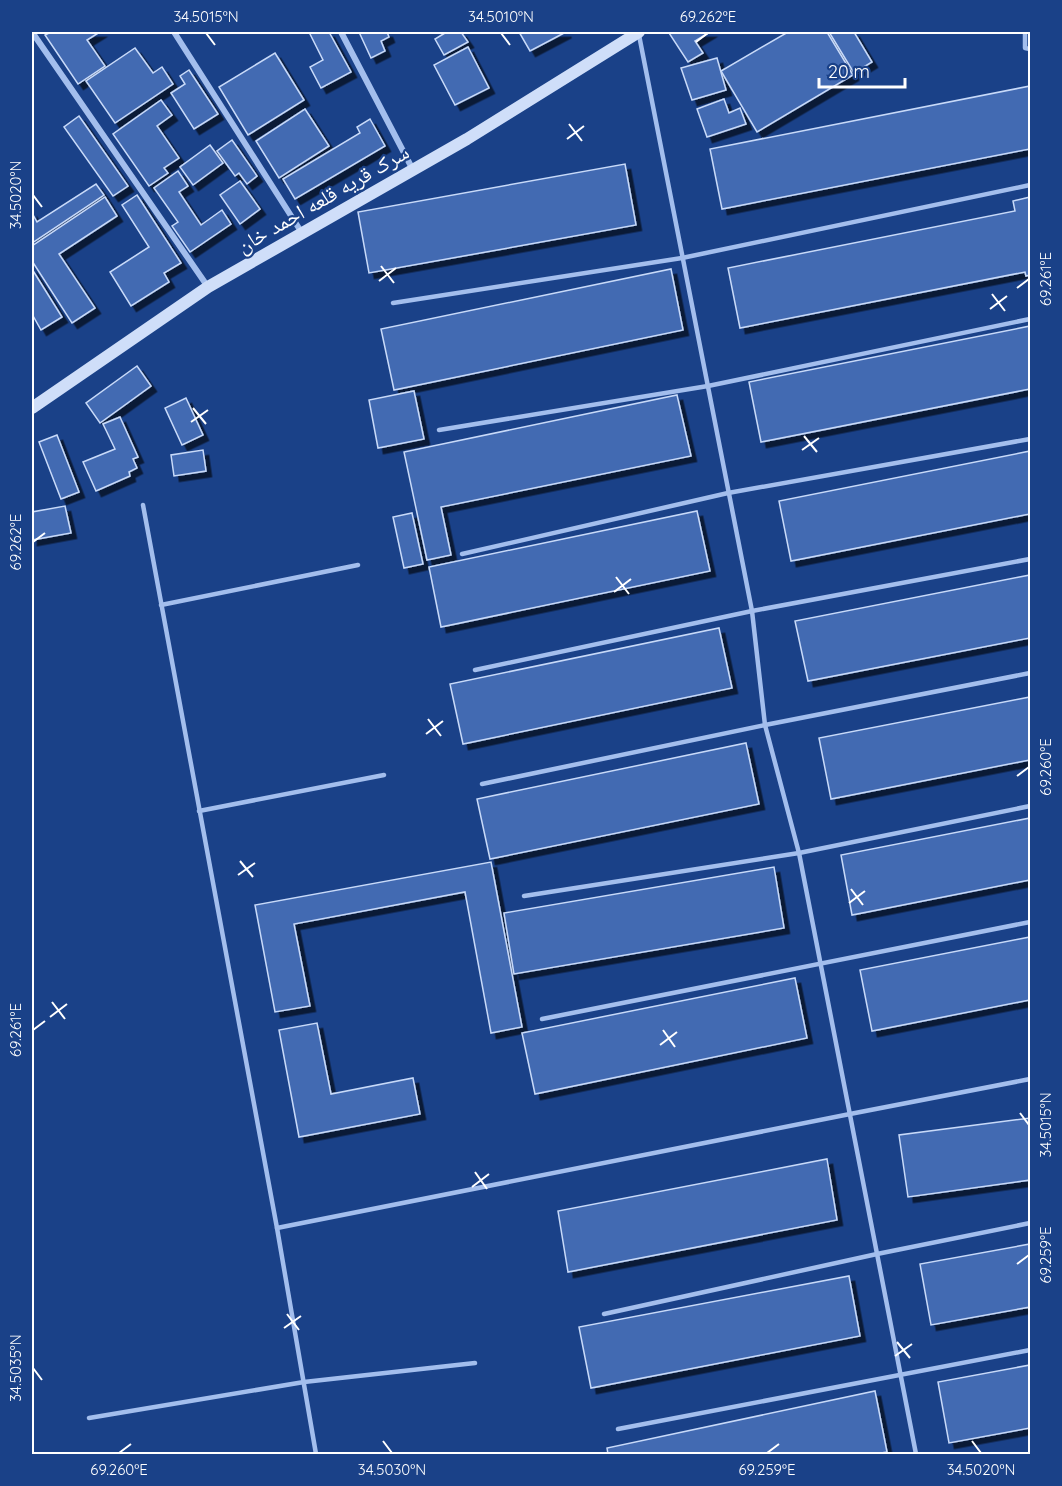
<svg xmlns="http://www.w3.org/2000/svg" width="1062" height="1486" font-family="Quicksand,'Noto Naskh Arabic',sans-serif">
<defs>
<filter id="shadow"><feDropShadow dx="5.5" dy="5.5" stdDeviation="0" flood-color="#0009"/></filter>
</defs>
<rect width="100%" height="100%" fill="#1a4188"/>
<g fill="#436ab2" stroke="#c8daf9" stroke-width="1.5" filter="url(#shadow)">
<polygon points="51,32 100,32 87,40 105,66 78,84 45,35"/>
<polygon points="309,32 329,32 351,72 321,88 310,67 323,60"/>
<polygon points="359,32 387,32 389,37 381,41 385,51 371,58"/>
<polygon points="444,32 461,32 468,42 444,55 435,39 445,33"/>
<polygon points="519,32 566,32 530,51"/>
<polygon points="672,32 710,32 695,41 703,53 688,62 669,33"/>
<polygon points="788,32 827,32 853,75 757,132 721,71"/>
<polygon points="829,32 854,32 872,62 854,73"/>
<polygon points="468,47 489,88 455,105 434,65"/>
<polygon points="135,48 153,73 162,67 173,84 115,123 86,81"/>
<polygon points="275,53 304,100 248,135 219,87"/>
<polygon points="717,58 726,90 692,100 681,68"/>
<polygon points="189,70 218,114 194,129 171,93 185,84 180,76"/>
<polygon points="1030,86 1030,149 722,209 710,149"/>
<polygon points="724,99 729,113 740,108 746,124 707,137 697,109"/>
<polygon points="161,100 172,115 157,126 179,158 164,168 168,173 149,186 113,134"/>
<polygon points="305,109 329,146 279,178 256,141"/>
<polygon points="79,116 128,186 113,196 64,127"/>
<polygon points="370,119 385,146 295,199 283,179 360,133 357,127"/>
<polygon points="232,140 257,176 247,184 239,173 235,176 217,151"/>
<polygon points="210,145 223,163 193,185 180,167"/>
<polygon points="625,164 636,225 369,273 358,212"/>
<polygon points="178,171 188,186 179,192 201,225 222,210 231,224 190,252 172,226 178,222 154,188"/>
<polygon points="240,181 260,209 240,224 220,195"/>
<polygon points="96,184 104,195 32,243 32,213 37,222"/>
<polygon points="137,195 181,263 164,273 169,282 131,306 110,272 149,247 122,205"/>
<polygon points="105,197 117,216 59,254 95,308 72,323 32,261 32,246"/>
<polygon points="1030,197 1030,275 1026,276 1025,272 740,328 728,268 1015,211 1013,201"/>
<polygon points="32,269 62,317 41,330 32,314"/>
<polygon points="671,269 683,330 394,390 381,329"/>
<polygon points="1030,326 1030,389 761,442 749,382"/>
<polygon points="137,366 151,386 100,423 86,403"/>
<polygon points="414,391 424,439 378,448 369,400"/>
<polygon points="677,395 691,456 441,507 451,555 427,560 404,452"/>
<polygon points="186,398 203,435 182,445 165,408"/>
<polygon points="120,417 138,457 133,459 137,468 129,472 130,476 96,491 83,462 115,449 103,424"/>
<polygon points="57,435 79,492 61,499 39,442"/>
<polygon points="203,450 206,471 174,476 171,455"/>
<polygon points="1030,451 1030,514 791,561 779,501"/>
<polygon points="65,506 71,533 32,540 32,512"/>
<polygon points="697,511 710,571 441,627 429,567"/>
<polygon points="412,513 423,564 404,568 393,517"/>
<polygon points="1030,575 1030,638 808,681 795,621"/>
<polygon points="719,628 732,688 463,744 450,684"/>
<polygon points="1030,697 1030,760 831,799 819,738"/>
<polygon points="746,743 759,804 490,859 477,799"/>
<polygon points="1030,818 1030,880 852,915 841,855"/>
<polygon points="491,862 522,1027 491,1033 465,892 294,924 310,1006 275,1012 255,905"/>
<polygon points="774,867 784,928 514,974 504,913"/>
<polygon points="1030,937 1030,1000 872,1031 860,970"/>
<polygon points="795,978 807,1038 535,1094 522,1033"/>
<polygon points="317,1023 331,1094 413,1078 420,1114 299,1137 279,1030"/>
<polygon points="1030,1118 1030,1180 908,1197 899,1135"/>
<polygon points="827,1159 837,1220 568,1272 558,1211"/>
<polygon points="1030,1244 1030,1307 931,1325 920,1264"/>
<polygon points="849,1276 860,1336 591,1388 579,1327"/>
<polygon points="1030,1365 1030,1428 949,1443 938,1382"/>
<polygon points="875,1391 887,1452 875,1454 608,1454 607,1448"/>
</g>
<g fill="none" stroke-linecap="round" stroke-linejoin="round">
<g stroke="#a3beed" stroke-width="4.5">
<polyline points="1025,32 1025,48 1030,49"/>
<polyline points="639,35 752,611 765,725 799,853 916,1454"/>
<polyline points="393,303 682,258 1030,185"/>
<polyline points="439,430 708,386 1030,319"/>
<polyline points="143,505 277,1228 316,1454"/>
<polyline points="462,554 728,493 1030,439"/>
<polyline points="161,605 358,565"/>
<polyline points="475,670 752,611 1030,559"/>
<polyline points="482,784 765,725 1030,673"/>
<polyline points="199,811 384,775"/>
<polyline points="524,896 799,853 1030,806"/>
<polyline points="542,1019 1030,922"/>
<polyline points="277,1228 850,1114 1030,1079"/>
<polyline points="604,1314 877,1254 1030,1223"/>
<polyline points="89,1418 304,1382 475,1363"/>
<polyline points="618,1429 1030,1350"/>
</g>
<g stroke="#a3beed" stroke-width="6">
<polyline points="32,32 208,287"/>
<polyline points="174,32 302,233"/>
<polyline points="341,32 413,170"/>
</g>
<polyline stroke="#cfdef9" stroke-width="12" points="32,408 208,287 467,139 639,32"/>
</g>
<path fill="none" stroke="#fff" stroke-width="2" d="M206,33L215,45M501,33L510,45M696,42L708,33M569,124L582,141M567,139L584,126M33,195L42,207M381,266L394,283M379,281L396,268M1017,288L1029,279M992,294L1005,311M990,309L1007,296M193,408L206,424M191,422L208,410M804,436L817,452M802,450L819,438M33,542L45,533M616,577L629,594M614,592L631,579M428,719L441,736M426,734L443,721M1017,776L1029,767M240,861L253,877M238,875L255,863M851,889L863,905M849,903L865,891M52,1002L65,1019M50,1017L67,1004M33,1030L45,1021M663,1030L675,1047M660,1045L677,1032M1020,1113L1029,1125M475,1172L487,1189M472,1187L489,1174M1017,1264L1029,1255M287,1314L299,1330M284,1328L301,1316M897,1342L910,1358M895,1356L912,1344M33,1368L42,1380M383,1441L392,1453M972,1441L981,1453M119,1453L131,1444M767,1453L779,1444"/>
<g text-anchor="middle" stroke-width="4.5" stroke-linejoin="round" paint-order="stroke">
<g font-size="21" fill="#fff" stroke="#1a4188">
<text transform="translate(323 199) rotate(-30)" y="7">سرک قریه قلعه احمد خان</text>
</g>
</g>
<rect width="1062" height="1486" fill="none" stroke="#1a4188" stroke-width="66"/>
<path d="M819 78v9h86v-9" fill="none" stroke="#ffffff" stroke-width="3"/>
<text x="828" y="78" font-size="18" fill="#ffffff" stroke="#1a4188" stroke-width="4.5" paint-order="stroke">20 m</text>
<rect x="33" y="33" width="996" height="1420" fill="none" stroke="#fff" stroke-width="2"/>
<g font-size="15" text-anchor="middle" fill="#fff">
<text x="206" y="22">34.5015°N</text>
<text x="501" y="22">34.5010°N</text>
<text x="708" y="22">69.262°E</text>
<text transform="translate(16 195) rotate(-90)" y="5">34.5020°N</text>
<text transform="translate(1046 279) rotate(-90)" y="5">69.261°E</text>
<text transform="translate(16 542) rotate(-90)" y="5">69.262°E</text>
<text transform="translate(1046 767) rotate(-90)" y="5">69.260°E</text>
<text transform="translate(16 1030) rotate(-90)" y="5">69.261°E</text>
<text transform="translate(1046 1125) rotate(-90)" y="5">34.5015°N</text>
<text transform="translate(1046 1255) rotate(-90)" y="5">69.259°E</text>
<text transform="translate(16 1368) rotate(-90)" y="5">34.5035°N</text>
<text x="119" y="1475">69.260°E</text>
<text x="392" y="1475">34.5030°N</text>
<text x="767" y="1475">69.259°E</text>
<text x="981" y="1475">34.5020°N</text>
</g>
</svg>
